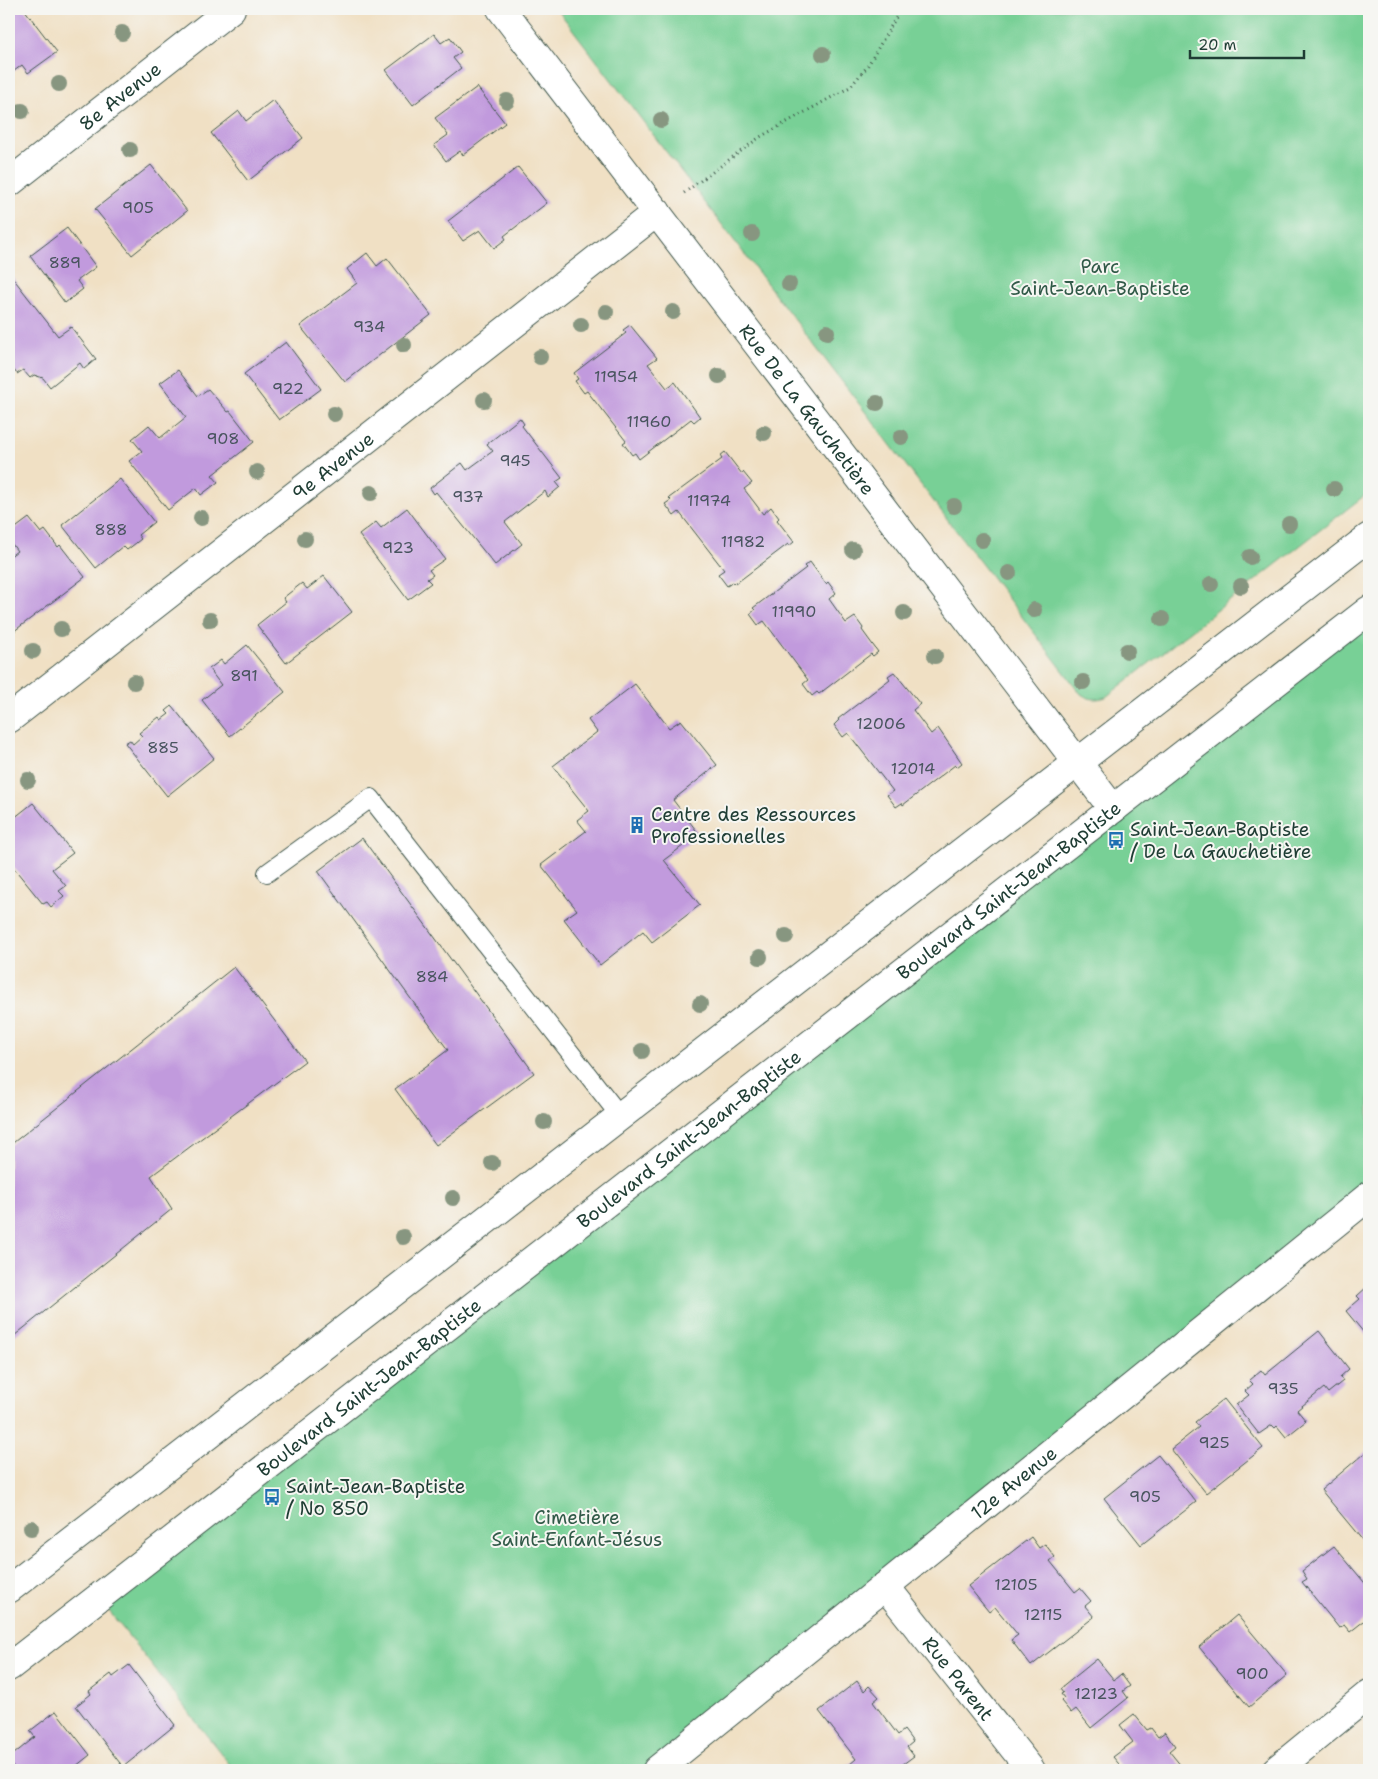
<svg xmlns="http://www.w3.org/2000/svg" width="1378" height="1779" font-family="'Shantell Sans',sans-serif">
<rect width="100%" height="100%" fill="#f6f6f2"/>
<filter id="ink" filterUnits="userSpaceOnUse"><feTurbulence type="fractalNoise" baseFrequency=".02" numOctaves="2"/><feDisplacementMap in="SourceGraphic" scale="10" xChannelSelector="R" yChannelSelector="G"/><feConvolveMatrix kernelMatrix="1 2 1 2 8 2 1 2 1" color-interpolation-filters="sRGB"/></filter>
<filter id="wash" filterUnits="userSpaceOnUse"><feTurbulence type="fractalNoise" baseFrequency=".0096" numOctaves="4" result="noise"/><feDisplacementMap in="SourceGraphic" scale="20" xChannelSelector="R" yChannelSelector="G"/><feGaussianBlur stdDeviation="1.12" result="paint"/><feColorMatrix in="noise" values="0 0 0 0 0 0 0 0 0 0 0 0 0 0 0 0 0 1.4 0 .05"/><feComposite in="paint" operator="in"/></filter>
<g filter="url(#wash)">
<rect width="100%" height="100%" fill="#f0e0c4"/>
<g fill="#78d096" stroke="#4c8665">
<path d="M557,9H1369V492L1106,697C1096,700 1090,700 1081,694Z"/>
<polygon points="1369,610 1369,1196 657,1770 234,1770 98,1597"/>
</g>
<g id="blocks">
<g fill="#c19add">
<polygon points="14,9 24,9 57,52 28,73 22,65 9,75 9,13"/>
<polygon points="434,34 441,43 450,37 461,52 453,58 461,68 413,105 386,70"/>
<polygon points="477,87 505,123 463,155 460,151 446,161 434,145 448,135 435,118"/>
<polygon points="273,100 303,138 248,181 211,133 239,111 246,121"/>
<polygon points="151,165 187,211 132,255 95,209"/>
<polygon points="518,167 547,203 504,236 506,239 494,248 480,230 463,241 448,221"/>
<polygon points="67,228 96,267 77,281 83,289 65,303 30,256"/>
<polygon points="367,253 377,266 387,258 431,315 345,382 300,326 357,283 347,269"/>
<polygon points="9,273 58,336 71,327 96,359 84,369 80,363 50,387 43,378 34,375 30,378 23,370 17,374 9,364"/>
<polygon points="630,325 657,358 648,364 667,388 675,382 700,417 694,422 691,419 639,459 635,453 632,455 623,443 626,441 587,391 584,393 575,381 578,379 574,373 626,333 623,330"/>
<polygon points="286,342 321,389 279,420 244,374"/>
<polygon points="178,370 198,396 208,389 228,412 230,411 254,442 212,475 218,482 201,495 196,488 168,510 129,461 142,451 132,439 149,425 160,438 186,417 160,383"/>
<polygon points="520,418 524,424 522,426 562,478 556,482 560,487 548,497 545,491 505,522 522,544 495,565 436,492 434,494 430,488 462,463 467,470 493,451 487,444"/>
<polygon points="725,452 742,474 743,472 752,483 744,489 754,502 763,514 771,507 779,518 777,520 794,542 789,546 788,544 735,584 733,582 727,586 718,574 724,570 679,512 674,516 665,504 671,500 669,498 722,459 720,456"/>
<polygon points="120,479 154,522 138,535 141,539 127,550 123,546 96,568 62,525"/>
<polygon points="407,508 445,559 429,570 433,575 427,579 431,583 408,600 359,535 376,522 381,528"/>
<polygon points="29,518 41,533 45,530 58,547 60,545 85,577 9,635 9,557 17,551 9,540 9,533"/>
<polygon points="810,562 826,584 828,582 836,593 829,599 846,623 855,617 863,628 862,630 878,652 873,656 871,654 819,694 817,692 812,696 803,684 808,680 764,621 758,625 750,614 755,610 753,608 806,568 804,566"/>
<polygon points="324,576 352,612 286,663 257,625 286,602 283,598 302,583 307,589"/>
<polygon points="247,645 285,692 230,736 202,700 221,685 209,669 221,660 224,664"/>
<polygon points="894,672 920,704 913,710 931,734 938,728 962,763 957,767 955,765 903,805 902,803 896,807 887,795 893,791 848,733 843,737 834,725 839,720 838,719 890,679 888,676"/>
<polygon points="635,684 669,728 681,720 717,765 673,800 699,834 664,860 700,905 652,942 643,931 600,965 564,919 577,910 541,865 586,831 577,820 589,811 553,766 597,732 588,720"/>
<polygon points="172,706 214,758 167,796 125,743 130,740 133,744 142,736 139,733 159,717 161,720 169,714 166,711"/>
<polygon points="33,803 73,853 52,869 66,886 59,891 64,896 51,907 47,902 43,904 9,862 9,822"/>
<polygon points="362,838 534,1073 436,1145 395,1089 448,1050 318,871"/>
<polygon points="234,967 305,1061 151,1176 172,1209 9,1340 9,1146"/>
<polygon points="1368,1286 1369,1288 1369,1339 1346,1311 1360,1299 1357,1296"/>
<polygon points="1319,1331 1349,1369 1340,1377 1343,1381 1328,1393 1324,1388 1297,1410 1306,1421 1286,1437 1277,1426 1275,1428 1272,1425 1259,1434 1236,1405 1249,1395 1245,1391 1253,1384 1249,1380 1261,1370 1265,1375"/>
<polygon points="1224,1399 1263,1448 1206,1493 1171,1449 1199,1427 1195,1422"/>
<polygon points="1369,1449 1369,1548 1321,1490"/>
<polygon points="1158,1455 1196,1502 1141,1545 1104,1498"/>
<polygon points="1031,1537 1039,1548 1045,1544 1055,1557 1050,1561 1075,1592 1080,1588 1091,1601 1085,1606 1094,1617 1031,1666 1011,1640 1018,1635 995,1607 989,1612 968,1586"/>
<polygon points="1334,1546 1369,1588 1369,1617 1350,1632 1344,1625 1339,1628 1302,1582 1307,1579 1302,1571"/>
<polygon points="1237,1615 1287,1675 1249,1707 1199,1647"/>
<polygon points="1097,1659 1114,1680 1121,1674 1130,1686 1123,1691 1128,1698 1091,1728 1076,1709 1071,1713 1061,1701 1064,1698 1061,1694 1063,1693 1060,1689"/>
<polygon points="129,1665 175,1725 123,1767 76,1706 91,1694 89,1691 111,1674 113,1677"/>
<polygon points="857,1681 864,1691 869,1686 879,1697 873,1702 898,1735 904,1730 913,1742 907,1747 914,1756 895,1770 843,1770 856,1759 819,1711"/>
<polygon points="56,1711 90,1755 71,1770 16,1770 9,1761 9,1758 35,1737 30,1731"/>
<polygon points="1134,1714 1147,1730 1151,1728 1158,1737 1165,1732 1175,1746 1169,1751 1182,1767 1177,1770 1124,1770 1113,1757 1133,1742 1120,1725"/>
</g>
</g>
</g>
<g filter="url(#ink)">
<use href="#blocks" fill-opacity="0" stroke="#3e554a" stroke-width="1"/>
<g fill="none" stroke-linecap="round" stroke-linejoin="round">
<g stroke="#3e554a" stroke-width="20">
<polyline id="lane" points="267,873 371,798 620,1116"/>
</g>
<g stroke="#3e554a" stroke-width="30">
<g id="street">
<path id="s1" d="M501,9L1113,809"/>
<path id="s2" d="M9,183L231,9"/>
<path id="s3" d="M9,719L657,212"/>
<path id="s4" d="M885,1586L1031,1770"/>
<path id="s5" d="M657,1770L1369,1196"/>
<polyline points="1276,1770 1369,1694"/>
</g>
</g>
<g stroke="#3e554a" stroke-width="30">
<g id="secondary">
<polyline points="9,1589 1369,537"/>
<path id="s6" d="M9,1667L1369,610"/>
</g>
</g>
<polyline stroke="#3e554a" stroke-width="3" stroke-dasharray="1 4" stroke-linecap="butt" points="684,193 760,137 850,87 867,67 901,9"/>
<use href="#lane" stroke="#fff" stroke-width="18"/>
<use href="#street" stroke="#fff" stroke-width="28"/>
<use href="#secondary" stroke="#fff" stroke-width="28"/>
</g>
<g fill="#879680">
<circle cx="122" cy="33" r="8"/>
<circle cx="823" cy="54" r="8"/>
<circle cx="59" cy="84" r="8"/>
<circle cx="507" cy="101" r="8"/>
<circle cx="22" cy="111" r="8"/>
<circle cx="661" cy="120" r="8"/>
<circle cx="130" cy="150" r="8"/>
<circle cx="752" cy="234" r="8"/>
<circle cx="789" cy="284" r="8"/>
<circle cx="606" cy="312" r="8"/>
<circle cx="673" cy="312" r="8"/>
<circle cx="581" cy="325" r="8"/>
<circle cx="827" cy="332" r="8"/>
<circle cx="404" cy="345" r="8"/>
<circle cx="540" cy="357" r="8"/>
<circle cx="719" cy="376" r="8"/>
<circle cx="484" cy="400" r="8"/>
<circle cx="877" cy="403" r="8"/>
<circle cx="334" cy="414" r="8"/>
<circle cx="764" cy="433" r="8"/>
<circle cx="901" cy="437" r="8"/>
<circle cx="257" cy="472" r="8"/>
<circle cx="1334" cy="489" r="8"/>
<circle cx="371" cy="493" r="8"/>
<circle cx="954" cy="506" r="8"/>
<circle cx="201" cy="518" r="8"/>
<circle cx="1289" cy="524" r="8"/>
<circle cx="305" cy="539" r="8"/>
<circle cx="982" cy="540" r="8"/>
<circle cx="853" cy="550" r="8"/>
<circle cx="1250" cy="557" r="8"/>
<circle cx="1009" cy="573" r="8"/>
<circle cx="1211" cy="584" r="8"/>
<circle cx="1241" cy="586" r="8"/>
<circle cx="1034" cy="610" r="8"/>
<circle cx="904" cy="613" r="8"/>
<circle cx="1162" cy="619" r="8"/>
<circle cx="210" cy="620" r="8"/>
<circle cx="61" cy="629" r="8"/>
<circle cx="33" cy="651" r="8"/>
<circle cx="1127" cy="651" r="8"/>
<circle cx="935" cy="656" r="8"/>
<circle cx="134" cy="682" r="8"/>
<circle cx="1083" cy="682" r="8"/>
<circle cx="28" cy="780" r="8"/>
<circle cx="786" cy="936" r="8"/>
<circle cx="760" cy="957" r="8"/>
<circle cx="700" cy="1004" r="8"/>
<circle cx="642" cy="1051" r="8"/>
<circle cx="544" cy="1122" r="8"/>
<circle cx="492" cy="1163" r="8"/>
<circle cx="453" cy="1198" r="8"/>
<circle cx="403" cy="1237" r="8"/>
<circle cx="31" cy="1528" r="8"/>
</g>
</g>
<defs>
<g id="building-bare" transform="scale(1.35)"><path d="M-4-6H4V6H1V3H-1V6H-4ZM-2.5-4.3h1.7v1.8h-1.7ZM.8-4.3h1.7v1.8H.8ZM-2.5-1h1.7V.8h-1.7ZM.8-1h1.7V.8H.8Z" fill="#1f6fb2" stroke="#f6f6f2" stroke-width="2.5" paint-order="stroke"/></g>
<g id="bus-bare" transform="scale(1.35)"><path d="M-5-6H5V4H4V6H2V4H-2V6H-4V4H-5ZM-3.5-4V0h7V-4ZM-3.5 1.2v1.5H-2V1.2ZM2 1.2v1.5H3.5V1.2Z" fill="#1f6fb2" stroke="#f6f6f2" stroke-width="2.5" paint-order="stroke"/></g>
</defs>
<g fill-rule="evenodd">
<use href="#building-bare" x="637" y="825"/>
<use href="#bus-bare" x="1116" y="840"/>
<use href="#bus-bare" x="272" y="1497"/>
</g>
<g text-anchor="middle" stroke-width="4" stroke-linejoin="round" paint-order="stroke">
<g font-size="16" fill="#48545e">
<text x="138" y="213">905</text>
<text x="65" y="268">889</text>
<text x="369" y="332">934</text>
<text x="616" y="382">11954</text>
<text x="288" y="394">922</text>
<text x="649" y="427">11960</text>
<text x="223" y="444">908</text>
<text x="515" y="466">945</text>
<text x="468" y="502">937</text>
<text x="709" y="506">11974</text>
<text x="111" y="535">888</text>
<text x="743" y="547">11982</text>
<text x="398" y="553">923</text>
<text x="794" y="617">11990</text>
<text x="244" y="681">891</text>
<text x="881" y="729">12006</text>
<text x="163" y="753">885</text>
<text x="913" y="774">12014</text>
<text x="432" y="982">884</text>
<text x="1283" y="1394">935</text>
<text x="1214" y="1448">925</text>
<text x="1145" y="1502">905</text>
<text x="1016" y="1590">12105</text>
<text x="1043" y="1620">12115</text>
<text x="1252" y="1679">900</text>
<text x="1096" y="1699">12123</text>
</g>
<g font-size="19" fill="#1f3d34" stroke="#f6f6f2">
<text dy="7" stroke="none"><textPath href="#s2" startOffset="141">8e Avenue</textPath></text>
<text dy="7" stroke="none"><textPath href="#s1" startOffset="504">Rue De La Gauchetière</textPath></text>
<text dy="7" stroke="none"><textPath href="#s3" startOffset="411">9e Avenue</textPath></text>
<text dy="7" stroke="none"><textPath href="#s6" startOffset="1266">Boulevard Saint-Jean-Baptiste</textPath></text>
<text dy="7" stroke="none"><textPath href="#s6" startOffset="861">Boulevard Saint-Jean-Baptiste</textPath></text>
<text dy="7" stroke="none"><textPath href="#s6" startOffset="456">Boulevard Saint-Jean-Baptiste</textPath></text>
<text dy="7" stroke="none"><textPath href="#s5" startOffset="458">12e Avenue</textPath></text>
<text dy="7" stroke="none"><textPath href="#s4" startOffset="118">Rue Parent</textPath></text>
</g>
<g font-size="19" fill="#315a48" stroke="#f6f6f2">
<text x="1100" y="273">Parc<tspan x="1100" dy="22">Saint-Jean-Baptiste</tspan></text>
<text x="577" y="1524">Cimetière<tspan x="577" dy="22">Saint-Enfant-Jésus</tspan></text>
</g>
<g font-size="19" fill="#1f3d34" stroke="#f6f6f2" text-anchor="start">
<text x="651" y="821">Centre des Ressources<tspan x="651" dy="22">Professionelles</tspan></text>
<text x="1130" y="836">Saint-Jean-Baptiste<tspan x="1130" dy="22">/ De La Gauchetière</tspan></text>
<text x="286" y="1493">Saint-Jean-Baptiste<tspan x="286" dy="22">/ No 850</tspan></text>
</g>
</g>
<rect width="1378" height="1779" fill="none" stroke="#f6f6f2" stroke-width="30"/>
<path d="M1190 50v8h114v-8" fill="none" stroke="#1f3d34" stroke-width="2.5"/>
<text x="1198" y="50" font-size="15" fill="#1f3d34" stroke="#f6f6f2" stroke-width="4" paint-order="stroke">20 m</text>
</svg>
